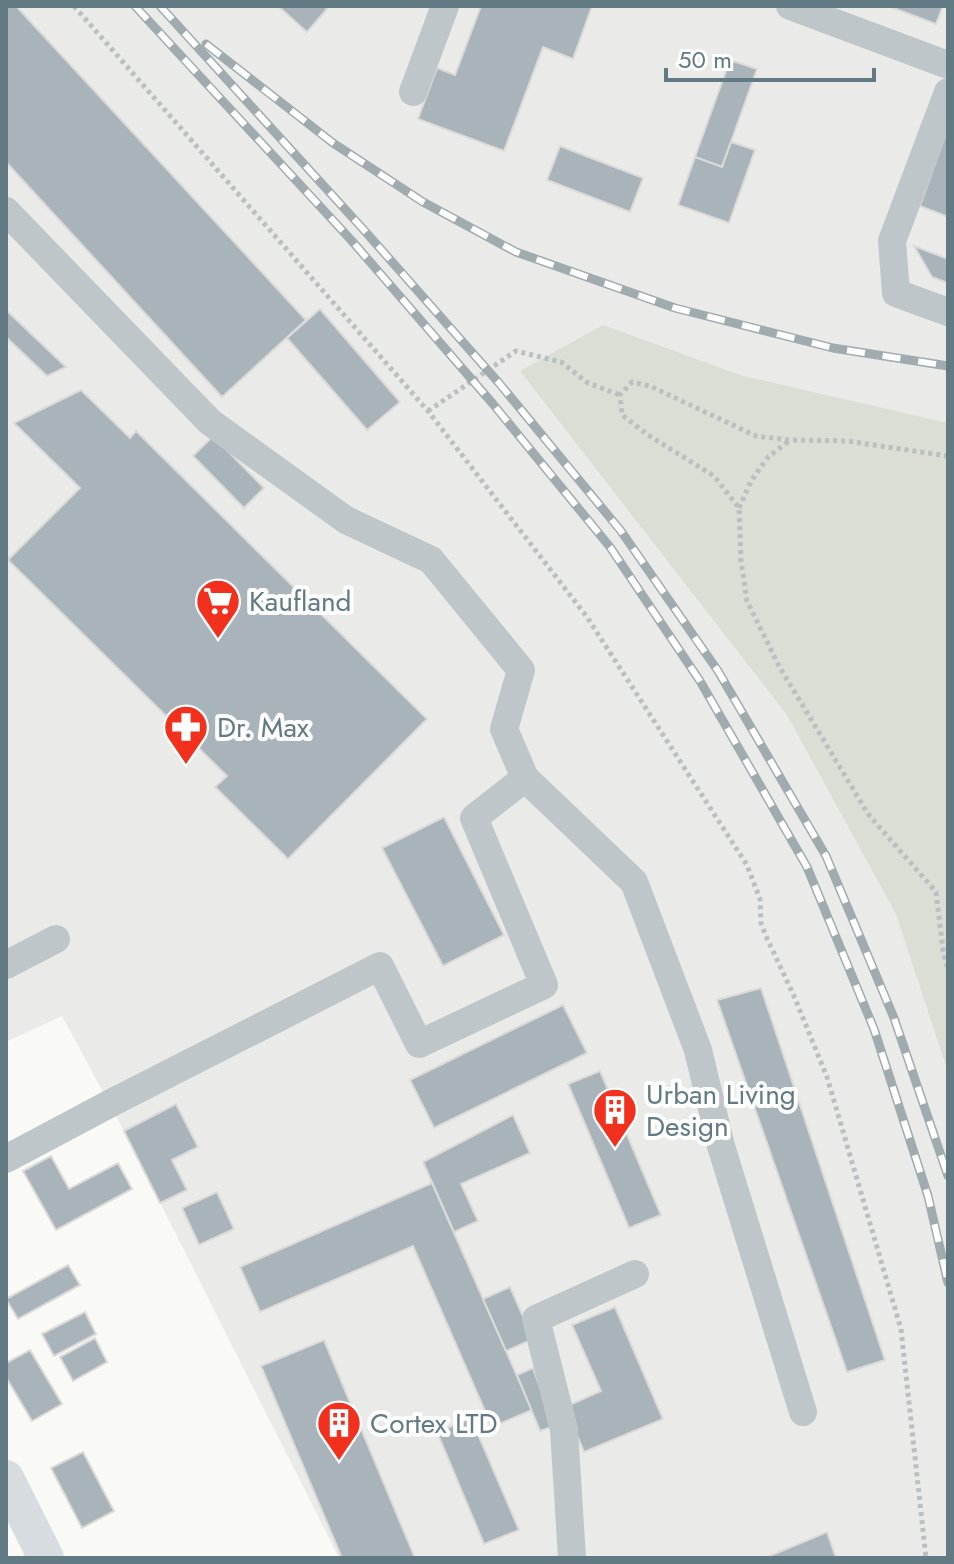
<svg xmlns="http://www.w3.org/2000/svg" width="954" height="1564" font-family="Jost,sans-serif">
<rect width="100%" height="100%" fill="#f9f9f6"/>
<polygon fill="#eaeae9" points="6,6 948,6 948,1558 339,1558 124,1131 62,1016 6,1042"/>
<polygon fill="#daded5" points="603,325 743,376 948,423 948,1072 896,914 787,715 520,371"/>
<g fill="#a8b4b9" stroke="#dbdad8" stroke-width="2">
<polygon points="6,6 16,6 306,320 222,397 6,162"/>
<polygon points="278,6 324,6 327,9 307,32"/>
<polygon points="481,6 592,6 573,59 543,47 504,151 418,119 437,68 455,75"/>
<polygon points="888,6 943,6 936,24"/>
<polygon points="730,60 757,69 722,167 695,157"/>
<polygon points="948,127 948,217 920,206"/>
<polygon points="731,142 755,150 729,223 678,205 695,157 722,167"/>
<polygon points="560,146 643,178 630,212 547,180"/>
<polygon points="914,246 948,259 948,283 932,277"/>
<polygon points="320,309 400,402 367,430 287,338"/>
<polygon points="6,310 66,367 47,376 6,337"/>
<polygon points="81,390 130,438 136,431 427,719 288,859 215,787 227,776 8,560 80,488 14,423"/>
<polygon points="213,436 264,488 244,508 193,456"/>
<polygon points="444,817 504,935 443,966 382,848"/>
<polygon points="761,988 885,1360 847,1372 717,1000"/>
<polygon points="563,1005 587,1053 434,1128 410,1080"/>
<polygon points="600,1071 661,1215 629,1228 568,1084"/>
<polygon points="176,1104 198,1147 172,1160 187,1190 160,1203 124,1131"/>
<polygon points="513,1115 530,1153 461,1184 478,1221 454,1232 423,1162"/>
<polygon points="51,1156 69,1189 118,1163 132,1189 56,1230 23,1171"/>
<polygon points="432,1183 532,1410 492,1427 413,1246 260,1312 240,1267"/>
<polygon points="217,1192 234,1229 199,1245 182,1208"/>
<polygon points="68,1265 80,1285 18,1319 6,1299"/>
<polygon points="510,1287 533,1339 506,1351 483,1299"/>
<polygon points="615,1307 663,1419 584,1452 565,1407 601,1391 572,1325"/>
<polygon points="85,1312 96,1334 54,1356 42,1334"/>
<polygon points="95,1338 107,1362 73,1381 60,1357"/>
<polygon points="324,1340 415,1558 342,1558 261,1366"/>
<polygon points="30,1350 62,1404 32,1421 6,1377 6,1363"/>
<polygon points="533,1368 554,1426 540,1431 517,1375"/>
<polygon points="471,1418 519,1530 484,1544 437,1432"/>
<polygon points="83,1452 114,1511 82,1528 51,1468"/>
<polygon points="827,1532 836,1558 765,1558"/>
</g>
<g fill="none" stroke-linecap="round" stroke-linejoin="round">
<g stroke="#babfc1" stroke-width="5" stroke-dasharray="4 4" stroke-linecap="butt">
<polyline points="74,6 428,411 587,617 747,865 760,899 761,923 765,934 794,996 827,1077 901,1329 926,1558"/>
<polyline points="428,411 516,351 561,362 588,383 620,395"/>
<polyline points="948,456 847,441 789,440 756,436 650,386 632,382 620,395 622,415 648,435 714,476 739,508 741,560 747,601 779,666 868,814 936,892 943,950 948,969"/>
<polyline points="739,508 751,481 768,457 789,441"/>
</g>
<g stroke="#bfc6c9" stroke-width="28">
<polyline points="790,6 948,65"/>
<polyline points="413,92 445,6"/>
<polyline points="948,92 892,241 896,293 948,312"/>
<polyline points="6,211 210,422 346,520 431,560 521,670 504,729 525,778 474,818 544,985 419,1044 380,966 113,1102 6,1159"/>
<polyline points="525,778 634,882 698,1050 721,1146 803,1412"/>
<polyline points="6,965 56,939"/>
<polyline points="572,1558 564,1430 536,1319 635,1274"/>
</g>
<polyline stroke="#d6dcdf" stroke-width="36" points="6,1478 46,1558"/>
<g stroke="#a0abb0" stroke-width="9">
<g id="rail">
<polyline points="135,6 352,241 493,404 610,547 700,681 807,867 874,1029 928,1196 948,1283"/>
<polyline points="160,6 363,229 499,383 621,531 718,671 826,856 894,1018 948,1176"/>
<polyline points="206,44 333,143 423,202 516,252 675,308 833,348 948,366"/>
</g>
</g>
<use href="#rail" stroke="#fff" stroke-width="6" stroke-dasharray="18" stroke-linecap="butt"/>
</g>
<defs>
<g id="supermarket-pin" transform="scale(2.3)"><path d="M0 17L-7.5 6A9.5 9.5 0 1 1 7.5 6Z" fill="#f1311e" stroke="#fff"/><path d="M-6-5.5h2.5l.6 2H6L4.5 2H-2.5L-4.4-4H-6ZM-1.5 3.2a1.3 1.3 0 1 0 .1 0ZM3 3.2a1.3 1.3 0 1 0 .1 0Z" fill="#fff"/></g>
<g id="pharmacy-pin" transform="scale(2.3)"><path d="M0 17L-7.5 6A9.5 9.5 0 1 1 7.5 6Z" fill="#f1311e" stroke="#fff"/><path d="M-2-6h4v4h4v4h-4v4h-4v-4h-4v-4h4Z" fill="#fff"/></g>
<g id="building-pin" transform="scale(2.3)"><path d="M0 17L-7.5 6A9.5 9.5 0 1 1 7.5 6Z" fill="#f1311e" stroke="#fff"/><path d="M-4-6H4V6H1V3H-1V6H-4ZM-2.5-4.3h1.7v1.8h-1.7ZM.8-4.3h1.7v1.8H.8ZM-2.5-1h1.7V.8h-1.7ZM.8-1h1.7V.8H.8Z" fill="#fff"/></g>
</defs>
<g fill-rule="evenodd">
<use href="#supermarket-pin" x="218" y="601"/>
<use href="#pharmacy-pin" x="186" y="727"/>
<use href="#building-pin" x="615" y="1110"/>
<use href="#building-pin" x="339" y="1423"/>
</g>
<g text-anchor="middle" stroke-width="8" stroke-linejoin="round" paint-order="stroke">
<g font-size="28" fill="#617a84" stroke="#fff" text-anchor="start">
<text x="249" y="611">Kaufland</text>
<text x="217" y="737">Dr. Max</text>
<text x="646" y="1104">Urban Living<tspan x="646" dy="32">Design</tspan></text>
<text x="370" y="1433">Cortex LTD</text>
</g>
</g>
<rect width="954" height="1564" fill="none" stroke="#617a84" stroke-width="16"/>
<path d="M666 68v12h208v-12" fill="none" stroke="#617a84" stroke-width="4"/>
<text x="678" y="68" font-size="24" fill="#617a84" stroke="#ffffff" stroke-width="6" paint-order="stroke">50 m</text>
</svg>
